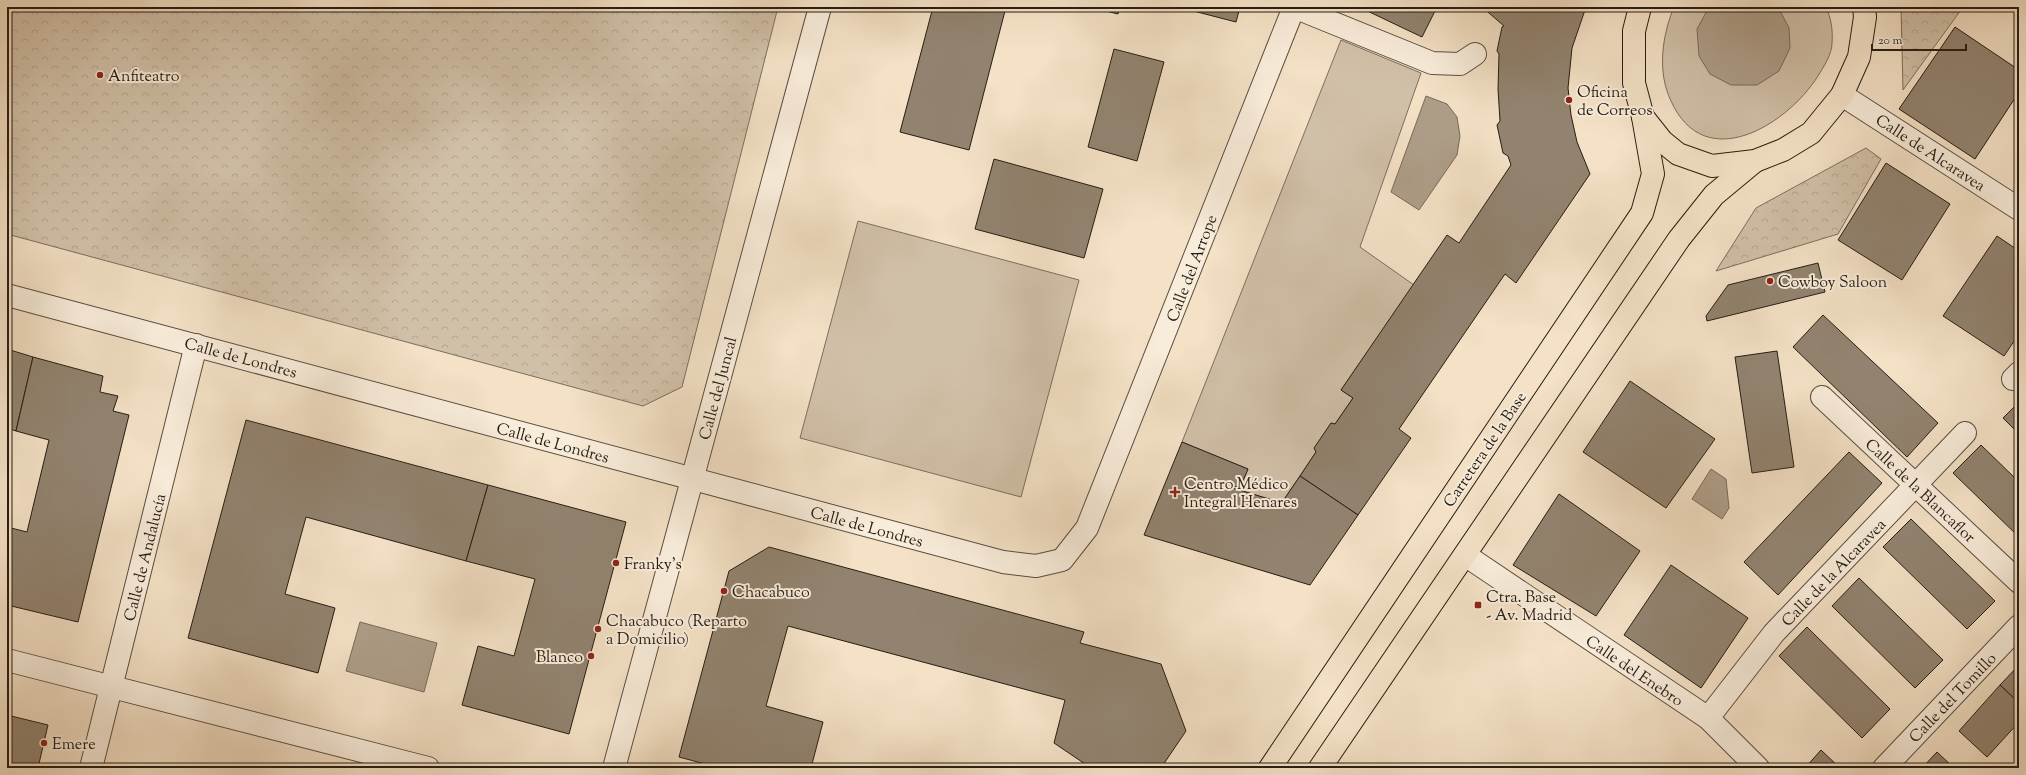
<svg xmlns="http://www.w3.org/2000/svg" width="2026" height="775" font-family="'Sorts Mill Goudy',serif">
<defs>
<pattern id="park-crowns" width="20" height="18" patternUnits="userSpaceOnUse"><rect width="20" height="18" fill="#d1c0a8"/><path d="M2 6a3 3 0 1 1 6 0M12 15a3 3 0 1 1 6 0" fill="none" stroke="#b3a590"/></pattern>
</defs>
<rect width="100%" height="100%" fill="#f4e1c6"/>
<filter id="stains"><feTurbulence type="fractalNoise" baseFrequency=".005" numOctaves="4"/><feColorMatrix values="0 0 0 0 .2 0 0 0 0 .09 0 0 0 0 .02 0 0 0 .5 -.17"/></filter>
<radialGradient id="worn" r=".72"><stop offset=".6" stop-color="#630" stop-opacity="0"/><stop offset="1" stop-color="#630" stop-opacity=".3"/></radialGradient>
<g fill="url(#park-crowns)" stroke="#7c6e5e">
<polygon points="7,7 778,7 682,387 643,406 7,234"/>
<polygon points="1901,7 1963,7 1903,90"/>
<polygon points="1866,148 1881,159 1838,234 1716,271 1756,208"/>
</g>
<g fill="#d1c0a8" stroke="#7c6e5e">
<path d="M1674,7H1826C1831,18 1833,30 1832,43C1832,54 1824,66 1818,76C1787,125 1705,176 1671,101C1657,72 1662,36 1674,7Z"/>
<polygon points="1341,40 1421,73 1360,247 1414,285 1341,390 1353,398 1335,424 1331,423 1315,448 1316,452 1285,498 1288,500 1285,504 1233,488 1234,486 1240,487 1248,469 1182,442"/>
<polygon points="858,221 1079,280 1021,497 800,438"/>
</g>
<g fill="#ae9e89" stroke="#786a5a">
<polygon points="1709,7 1778,7 1789,28 1790,48 1779,71 1757,85 1731,85 1710,74 1699,56 1697,29"/>
<polygon points="1426,96 1447,104 1457,117 1460,136 1457,155 1419,210 1391,192"/>
<polygon points="1711,469 1726,479 1729,508 1722,519 1692,499"/>
<polygon points="360,622 437,643 424,692 346,671"/>
</g>
<g fill="#928370" stroke="#271d13">
<polygon points="933,7 1006,7 969,150 900,132"/>
<polygon points="1090,7 1120,7 1118,14"/>
<polygon points="1178,7 1240,7 1236,22"/>
<polygon points="1359,7 1437,7 1422,37"/>
<polygon points="1482,7 1586,7 1572,48 1568,88 1571,115 1577,142 1590,174 1516,283 1505,274 1399,429 1411,438 1358,515 1300,476 1316,452 1314,448 1331,423 1335,424 1353,398 1341,390 1447,235 1459,243 1511,165 1508,156 1503,153 1497,125 1500,121 1498,89 1499,54 1497,51 1502,27 1504,26"/>
<polygon points="1955,27 2019,70 2019,92 1975,159 1899,109"/>
<polygon points="1114,49 1164,62 1137,161 1088,147"/>
<polygon points="994,159 1103,189 1084,258 975,229"/>
<polygon points="1886,163 1950,204 1902,280 1838,240"/>
<polygon points="1997,236 2019,251 2019,334 2004,356 1943,316"/>
<polygon points="1818,263 1825,292 1707,321 1706,316 1728,285"/>
<polygon points="1823,315 1938,423 1907,457 1793,347"/>
<polygon points="7,349 33,357 16,431 7,428"/>
<polygon points="1777,351 1794,467 1752,473 1735,357"/>
<polygon points="33,357 103,376 100,392 118,396 113,411 129,415 78,622 7,605 7,527 27,532 49,440 16,431"/>
<polygon points="1630,381 1715,439 1666,508 1583,452"/>
<polygon points="2019,402 2019,434 2003,418"/>
<polygon points="246,420 488,485 466,561 306,517 285,594 335,608 318,673 188,638"/>
<polygon points="1182,442 1248,469 1240,488 1234,486 1233,488 1285,504 1288,500 1285,498 1300,476 1358,515 1310,585 1144,535"/>
<polygon points="1981,445 2019,482 2019,537 1953,473"/>
<polygon points="1849,452 1882,483 1778,595 1744,562"/>
<polygon points="488,485 626,522 569,734 462,705 478,646 514,656 535,579 466,561"/>
<polygon points="1559,494 1640,551 1596,616 1513,565"/>
<polygon points="1911,519 1995,601 1967,629 1883,547"/>
<polygon points="769,547 1084,632 1080,643 1161,664 1186,731 1161,768 1091,768 1054,743 1065,700 788,626 766,706 823,722 811,768 720,768 679,757 729,571"/>
<polygon points="1671,565 1748,618 1701,688 1624,635"/>
<polygon points="1859,578 1943,660 1915,688 1832,606"/>
<polygon points="1807,627 1890,709 1862,738 1779,656"/>
<polygon points="2019,665 2019,703 2000,685"/>
<polygon points="2000,685 2019,703 2019,722 1987,757 1959,731"/>
<polygon points="7,715 48,725 38,768 7,768"/>
<polygon points="1821,750 1840,768 1805,768"/>
<polygon points="1937,752 1954,768 1922,768"/>
</g>
<g fill="none" stroke-linecap="round" stroke-linejoin="round">
<g stroke="#5a4e40" stroke-width="24">
<g id="minor">
<polyline points="1294,7 1432,63 1460,64 1475,54"/>
<polyline points="1842,95 2019,209"/>
<polyline points="7,295 1003,562 1036,566 1062,560 1087,528 1294,7"/>
<polyline points="2013,379 2019,373"/>
<polyline points="1822,397 2019,582"/>
<polyline points="1465,555 1708,718 1758,768"/>
<polyline points="7,660 428,768"/>
<polyline points="1708,718 1774,633 1965,433"/>
<polyline points="91,768 196,345"/>
<polyline points="614,768 820,7"/>
<polyline points="1884,768 2019,626"/>
</g>
</g>
<g stroke="#271d13" stroke-width="24">
<g id="major">
<polyline points="1640,7 1634,31 1634,83 1643,117 1662,141 1678,154 1712,166 1755,161 1783,150 1811,133 1842,95 1859,57 1865,17 1864,7"/>
<polyline points="1270,768 1642,213 1653,174 1643,117"/>
<polyline points="1320,768 1679,239 1714,195 1755,161"/>
</g>
</g>
<use href="#minor" stroke="#f8ecda" stroke-width="22"/>
<use href="#major" stroke="#f4e1c6" stroke-width="22"/>
</g>
<g fill="#8f2418" stroke="#f8ecda" stroke-width="1.5">
<circle cx="100" cy="75" r="4"/>
<circle cx="1569" cy="100" r="4"/>
<circle cx="1770" cy="281" r="4"/>
<path d="M1173 486h4v4h4v4h-4v4h-4v-4h-4v-4h4z"/>
<circle cx="616" cy="563" r="4"/>
<circle cx="724" cy="591" r="4"/>
<rect x="1474" y="601" width="8" height="8" rx="2"/>
<circle cx="598" cy="629" r="4"/>
<circle cx="591" cy="656" r="4"/>
<circle cx="44" cy="743" r="4"/>
</g>
<g text-anchor="middle" stroke-width="4" stroke-linejoin="round" paint-order="stroke">
<g font-size="16" fill="#271d13" stroke="#f8ecda" text-anchor="start">
<text x="108" y="81">Anfiteatro</text>
<text x="1577" y="97">Oficina<tspan x="1577" dy="18">de Correos</tspan></text>
<text x="1778" y="287">Cowboy Saloon</text>
<text x="1184" y="489">Centro Médico<tspan x="1184" dy="18">Integral Henares</tspan></text>
<text x="624" y="569">Franky's</text>
<text x="732" y="597">Chacabuco</text>
<text x="1486" y="602">Ctra. Base<tspan x="1486" dy="18">- Av. Madrid</tspan></text>
<text x="606" y="626">Chacabuco (Reparto<tspan x="606" dy="18">a Domicilio)</tspan></text>
<text x="583" y="662" text-anchor="end">Blanco</text>
<text x="52" y="749">Emere</text>
</g>
<g font-size="16" fill="#271d13" stroke="#f8ecda">
<text transform="translate(1931 152) rotate(33)" y="6">Calle de Alcaravea</text>
<text transform="translate(1191 268) rotate(-69)" y="6">Calle del Arrope</text>
<text transform="translate(241 357) rotate(15)" y="6">Calle de Londres</text>
<text transform="translate(717 388) rotate(-75)" y="6">Calle del Juncal</text>
<text transform="translate(553 442) rotate(15)" y="6">Calle de Londres</text>
<text transform="translate(1484 449) rotate(-56)" y="6">Carretera de la Base</text>
<text transform="translate(1921 490) rotate(43)" y="6">Calle de la Blancaflor</text>
<text transform="translate(867 526) rotate(15)" y="6">Calle de Londres</text>
<text transform="translate(144 557) rotate(-76)" y="6">Calle de Andalucía</text>
<text transform="translate(1833 572) rotate(-46)" y="6">Calle de la Alcaravea</text>
<text transform="translate(1635 670) rotate(34)" y="6">Calle del Enebro</text>
<text transform="translate(1952 697) rotate(-46)" y="6">Calle del Tomillo</text>
</g>
</g>
<rect width="2026" height="775" fill="none" stroke="#f4e1c6" stroke-width="24"/>
<rect x="8" y="8" width="2010" height="759" fill="none" stroke="#271d13" stroke-width="2"/>
<rect x="12" y="12" width="2002" height="751" fill="none" stroke="#271d13"/>
<path d="M1872 44v6h94v-6" fill="none" stroke="#271d13" stroke-width="2"/>
<text x="1878" y="44" font-size="12" fill="#271d13" stroke="#f8ecda" stroke-width="3" paint-order="stroke">20 m</text>
<rect width="100%" height="100%" filter="url(#stains)"/>
<rect width="100%" height="100%" fill="url(#worn)"/>
</svg>
